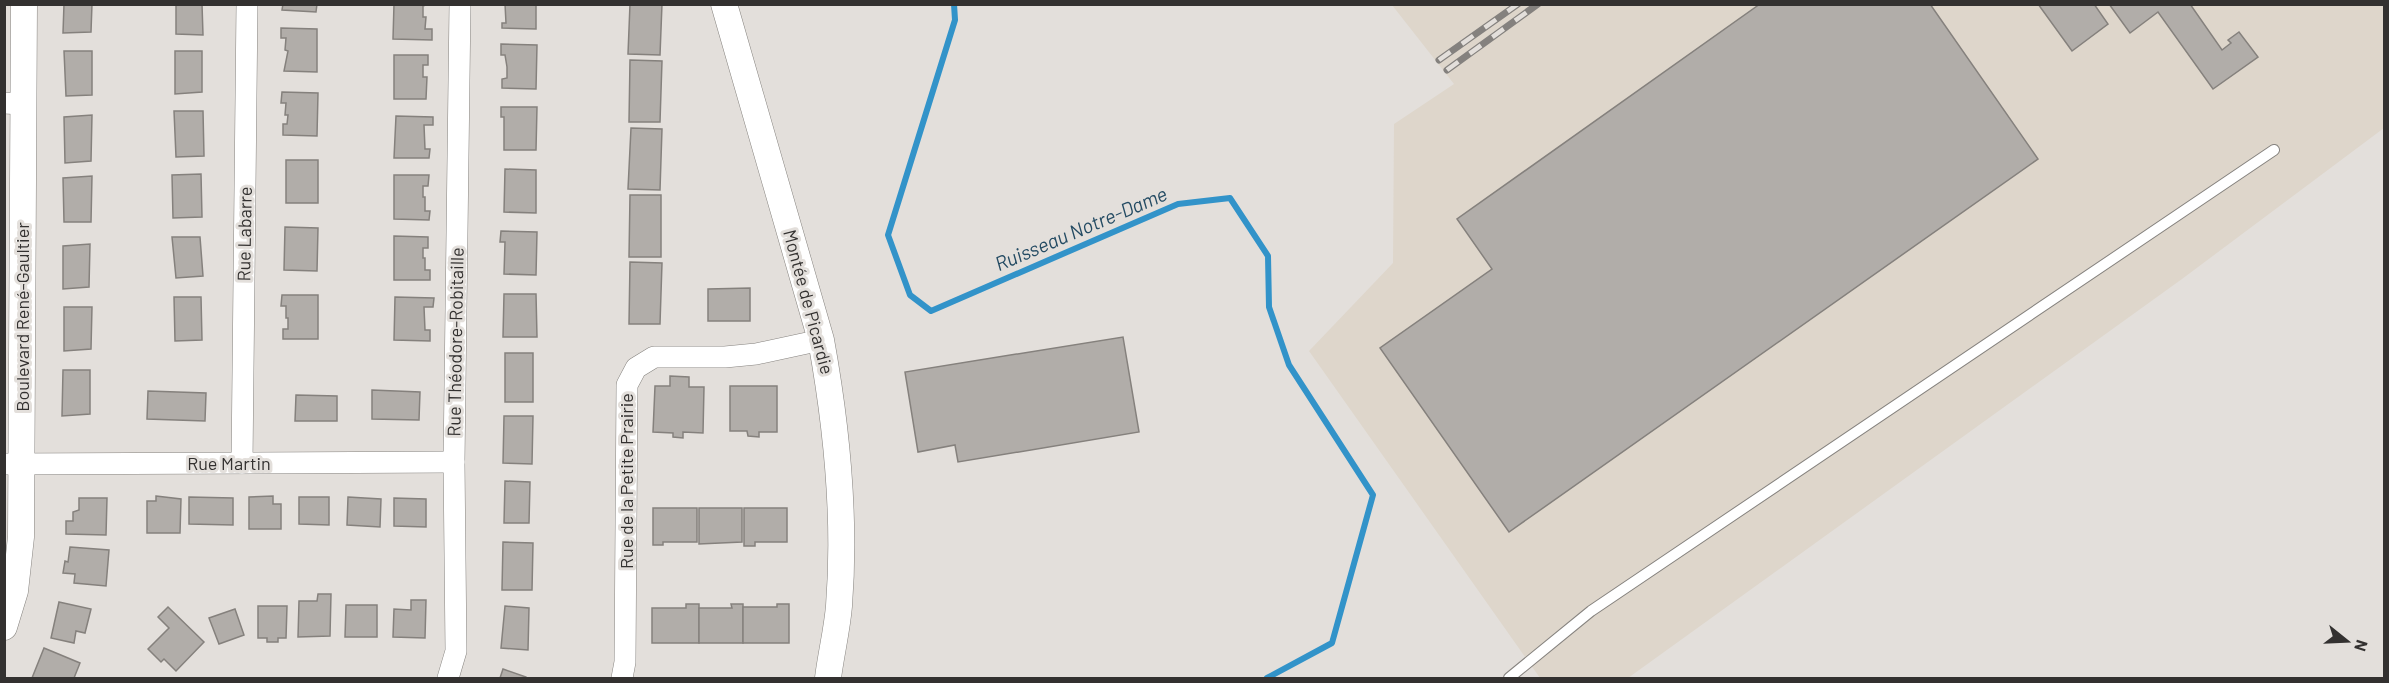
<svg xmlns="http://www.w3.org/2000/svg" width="2389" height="683" font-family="Barlow,sans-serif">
<rect width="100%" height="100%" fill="#e3dfdb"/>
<polygon fill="#ded6cb" points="1392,5 2384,5 2384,128 2182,279 1628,678 1540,678 1309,351 1393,263 1394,124 1454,84"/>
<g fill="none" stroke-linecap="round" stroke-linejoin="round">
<polyline stroke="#3293c9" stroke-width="6" points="954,4 955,20 888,235 910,295 931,311 1178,204 1230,198 1268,256 1269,307 1289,365 1373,495 1332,643 1267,678"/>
</g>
<g fill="#b1ada9" stroke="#85817d" stroke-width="1.5">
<polygon points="64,4 92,4 91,32 63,33"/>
<polygon points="176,4 202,4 203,35 176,34"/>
<polygon points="283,4 317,4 316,12 282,10"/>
<polygon points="394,4 428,4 423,6 423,17 426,17 425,29 432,29 432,40 393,39"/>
<polygon points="505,4 536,4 536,29 502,28 502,23 506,23"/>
<polygon points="630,4 662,4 660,55 628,54"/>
<polygon points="1760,4 1930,4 2038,159 1509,532 1380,348 1492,269 1457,219"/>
<polygon points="2038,4 2094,4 2108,24 2072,51"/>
<polygon points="2109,4 2190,4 2222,50 2231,43 2228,40 2239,32 2258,57 2213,89 2158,12 2130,33"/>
<polygon points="281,28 317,29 317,72 284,71 288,51 285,50 286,38 281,38"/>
<polygon points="501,44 537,45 536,89 502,88 502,79 507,78 507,67 505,55 501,55"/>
<polygon points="64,51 92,51 92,95 66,96"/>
<polygon points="175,51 202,51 202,92 175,94"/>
<polygon points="394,55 428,55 428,65 423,65 423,77 427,77 426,99 394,99"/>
<polygon points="630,60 662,61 660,122 629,122"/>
<polygon points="282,92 318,93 317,136 283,135 283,124 287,124 288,115 285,115 286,103 281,103"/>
<polygon points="501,107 537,107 536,150 504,150 504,117 501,117"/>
<polygon points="174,111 203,111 204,156 176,157"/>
<polygon points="92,115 91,161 65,163 64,117"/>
<polygon points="396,116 433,117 433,125 424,125 425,149 430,149 429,158 394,158"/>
<polygon points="631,128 662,129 660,190 628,189"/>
<rect x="286" y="160" width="32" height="43"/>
<polygon points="505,169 536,170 536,213 504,212"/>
<polygon points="201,174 202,217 173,218 172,175"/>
<polygon points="394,175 429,175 428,186 423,186 423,197 425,197 425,211 430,211 429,220 394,219"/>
<polygon points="92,176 91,222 64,222 63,178"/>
<polygon points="630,195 661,195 661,257 629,257"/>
<polygon points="285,227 318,228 317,271 284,270"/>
<polygon points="501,231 537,232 536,275 504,274 505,242 500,242"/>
<polygon points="394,236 428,237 428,248 423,248 423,258 425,258 425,270 430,270 430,280 394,280"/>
<polygon points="172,237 200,237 203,276 176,278"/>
<polygon points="90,244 89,287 63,289 63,246"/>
<polygon points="630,262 662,263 660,324 629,324"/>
<polygon points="750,288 750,321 708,321 708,289"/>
<polygon points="504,294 536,294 537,337 503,337"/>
<polygon points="282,295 318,295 318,339 283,339 283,329 288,329 288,318 286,318 286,306 281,306"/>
<polygon points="174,297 201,297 202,340 175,341"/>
<polygon points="395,297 434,298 433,307 424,307 425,330 430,330 430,341 394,340"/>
<polygon points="64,307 92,307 91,349 64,351"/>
<polygon points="1123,337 1139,432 958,462 955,445 918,452 905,372"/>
<rect x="505" y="353" width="28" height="49"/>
<polygon points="63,370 90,370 90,414 62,416"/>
<polygon points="670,376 689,377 689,387 704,387 703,433 683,432 683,438 673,437 673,433 653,432 655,386 670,386"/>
<polygon points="730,386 777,386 777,432 759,432 759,437 748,436 747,431 730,431"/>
<polygon points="372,390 420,392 419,420 372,419"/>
<polygon points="148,391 206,393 205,421 147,419"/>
<polygon points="296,395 337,396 337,421 295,421"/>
<polygon points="504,416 533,416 532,464 503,463"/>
<polygon points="505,481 530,482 529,523 504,523"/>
<polygon points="156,496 181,499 180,533 147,533 147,501 156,501"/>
<polygon points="273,496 273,504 281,504 281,529 249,529 249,497"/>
<polygon points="189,497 233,498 233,525 189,524"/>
<polygon points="299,497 329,497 329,525 299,524"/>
<polygon points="348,497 381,499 380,527 347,525"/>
<polygon points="79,498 107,498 106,535 66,534 66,521 73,521 73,512 79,510"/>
<polygon points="394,498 426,499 426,527 394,526"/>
<polygon points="653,508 697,508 697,542 663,542 663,545 653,545"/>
<polygon points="699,508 742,508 742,542 699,544"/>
<polygon points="744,508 787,508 787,542 755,542 755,546 744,546"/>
<polygon points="503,542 533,543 532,590 502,590"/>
<polygon points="70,547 109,550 106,586 74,583 75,574 63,573 65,561 68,562"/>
<polygon points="318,594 331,594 330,636 298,637 299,601 317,601"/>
<polygon points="411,600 426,600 425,638 393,637 394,609 411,610"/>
<polygon points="59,602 91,609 85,633 76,631 74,643 51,638"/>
<polygon points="686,604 699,604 699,643 652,643 652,608 686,608"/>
<polygon points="731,604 743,604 743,643 699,643 699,608 732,608"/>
<polygon points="777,604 789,604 789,643 743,643 743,607 777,607"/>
<polygon points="346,605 377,605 377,637 345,637"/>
<polygon points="258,606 287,606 286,638 278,638 278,642 267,642 267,638 258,638"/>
<polygon points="505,606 529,608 528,650 501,648"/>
<polygon points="168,607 204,642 176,671 164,659 161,662 148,649 169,628 158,617"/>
<polygon points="235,609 244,635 219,644 209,618"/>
<polygon points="44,648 80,663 74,678 32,678"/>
<polygon points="503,669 526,677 526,678 500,678"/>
</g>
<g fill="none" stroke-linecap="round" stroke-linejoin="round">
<g stroke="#86837f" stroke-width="12">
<polyline id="service" points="1509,678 1591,611 2274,150"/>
</g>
<g stroke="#86837f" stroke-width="22">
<g id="minor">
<polyline points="4,103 23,104"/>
<polyline points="242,463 247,4"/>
<polyline points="4,464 454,462"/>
<polyline points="448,678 456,651 454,462 460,4"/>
<polyline points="622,678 625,662 627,385 636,368 654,357 725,357 756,354 821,340"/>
</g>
</g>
<g stroke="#86837f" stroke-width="27">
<g id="tertiary">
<path d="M724,4L821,340C837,428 846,517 839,606C837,630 831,654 828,678"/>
<polyline points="4,627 15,591 21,537 24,4"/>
</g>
</g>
<use href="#service" stroke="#fff" stroke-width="10"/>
<use href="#minor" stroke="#fff" stroke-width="21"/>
<use href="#tertiary" stroke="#fff" stroke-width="26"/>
<g stroke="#84817e" stroke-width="7">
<g id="rail">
<polyline points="1439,60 1518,4"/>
<polyline points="1447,70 1538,4"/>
</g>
</g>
<use href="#rail" stroke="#e3dfdb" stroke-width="4.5" stroke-dasharray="14" stroke-linecap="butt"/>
</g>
<g text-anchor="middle" stroke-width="6" stroke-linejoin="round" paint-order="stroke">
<g font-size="18" fill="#333130" stroke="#e3dfdb">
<text transform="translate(245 234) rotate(-89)" y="6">Rue Labarre</text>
<text transform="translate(808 302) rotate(75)" y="6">Montée de Picardie</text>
<text transform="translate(23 317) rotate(-90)" y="6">Boulevard René-Gaultier</text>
<text transform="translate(456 342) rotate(-89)" y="6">Rue Théodore-Robitaille</text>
<text x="229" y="470">Rue Martin</text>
<text transform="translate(627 481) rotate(-90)" y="6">Rue de la Petite Prairie</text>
</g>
<g font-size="20" font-style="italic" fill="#244b63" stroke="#e3dfdb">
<text transform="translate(1081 229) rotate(-23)" y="7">Ruisseau Notre-Dame</text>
</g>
</g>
<rect width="2389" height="683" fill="none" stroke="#333130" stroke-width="12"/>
<g transform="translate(2347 641) rotate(108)" stroke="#e3dfdb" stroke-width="4.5" paint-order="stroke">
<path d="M0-4.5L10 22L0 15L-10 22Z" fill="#333130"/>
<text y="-9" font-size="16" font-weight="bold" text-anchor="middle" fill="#333130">N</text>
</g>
</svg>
